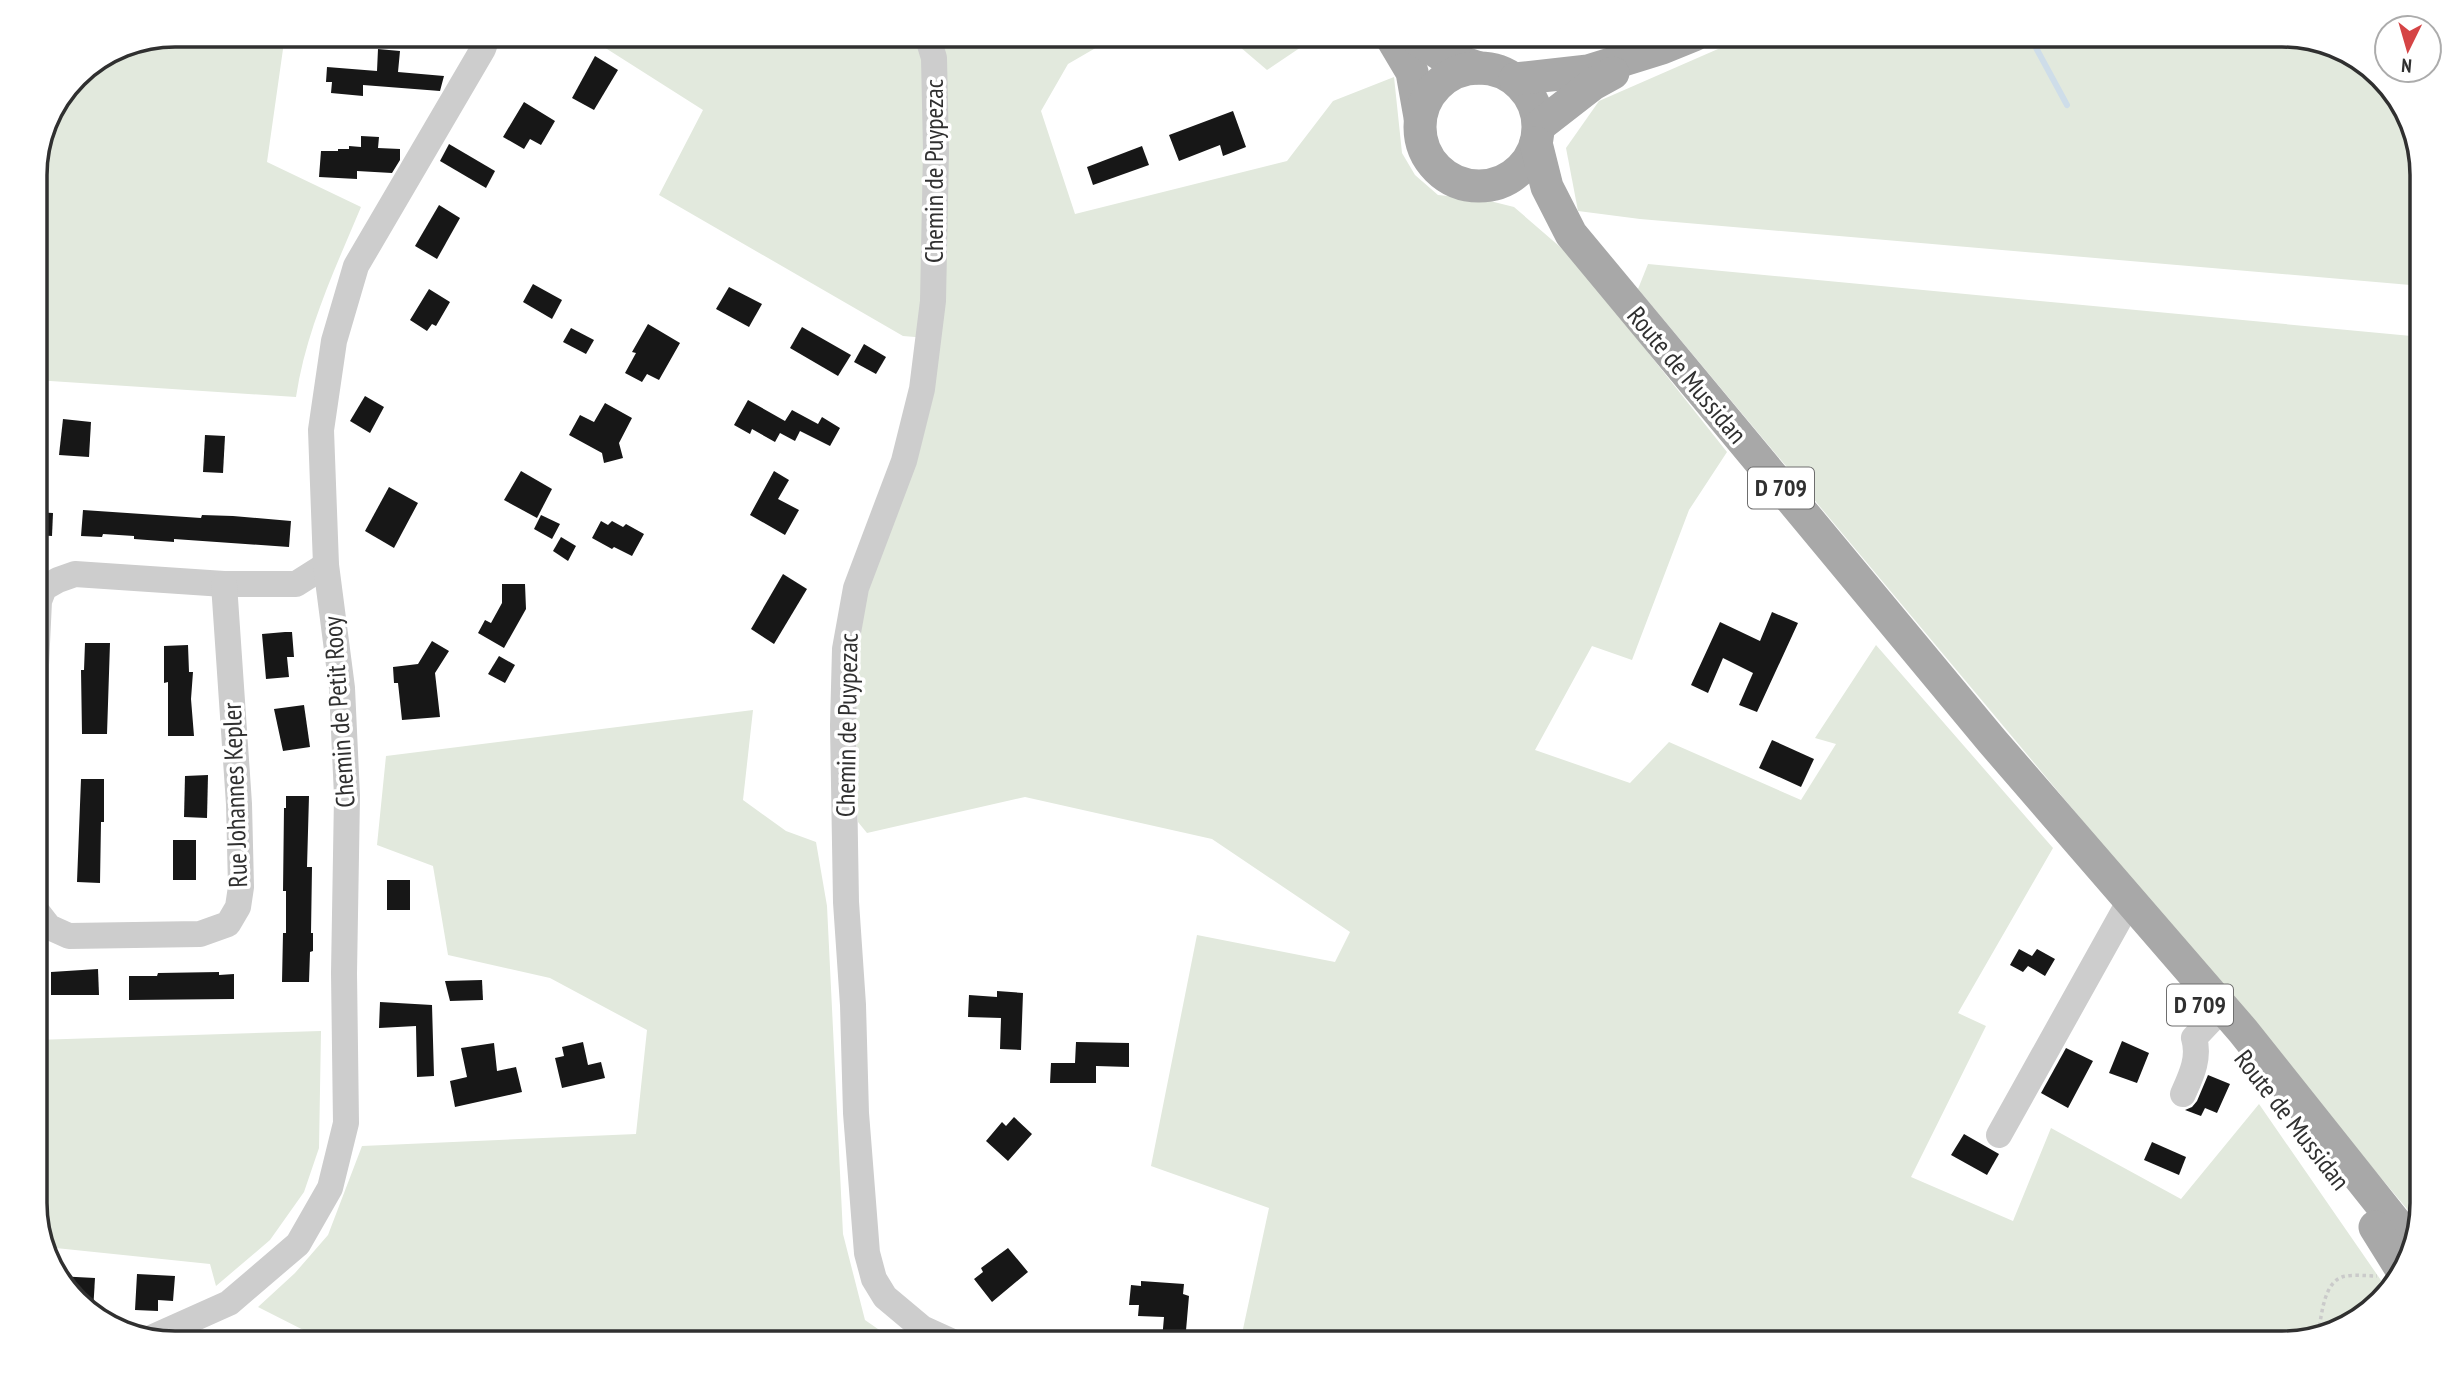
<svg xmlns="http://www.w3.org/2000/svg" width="2457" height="1378" font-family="'PT Sans Narrow',sans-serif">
<rect width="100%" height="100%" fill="#fff"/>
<g fill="#e2e9dd">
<path d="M176,35H285L267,162L361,207C335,269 306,330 296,397L35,380V167L49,114L76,76L122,46Z"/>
<polygon points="585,35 1118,35 1068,64 1041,111 1075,214 1287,161 1333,101 1394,77 1402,153 1415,175 1438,195 1486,200 1514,207 1573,258 1727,452 1689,510 1632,660 1592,646 1535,750 1630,783 1669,742 1801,800 1836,744 1815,738 1876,645 2053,848 1958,1013 1986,1026 1911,1177 2013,1221 2051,1128 2181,1199 2259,1104 2387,1289 2352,1324 2282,1343 1240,1343 1269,1208 1151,1166 1197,935 1335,962 1350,932 1212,839 1025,797 867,833 858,822 855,671 866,591 939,339 903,336 659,195 703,110"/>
<polygon points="1226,35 1319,35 1267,70"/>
<polygon points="1750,35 2281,35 2351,54 2403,105 2422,167 2422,286 1640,219 1578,211 1566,148 1599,101"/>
<polygon points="1648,264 2422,337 2422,1203 2417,1221 1638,289"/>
<polygon points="753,710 743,800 786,831 816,842 827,906 843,1234 865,1320 898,1343 329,1343 258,1307 295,1273 328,1235 362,1146 636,1134 647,1030 550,978 448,955 433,866 377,845 386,756"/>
<polygon points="321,1031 319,1148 304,1192 270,1240 216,1286 210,1264 46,1247 35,1211 35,1040"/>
</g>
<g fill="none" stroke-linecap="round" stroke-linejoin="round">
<polyline stroke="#cedde9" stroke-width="6" points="2029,35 2067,105"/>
</g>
<g fill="#171717">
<polygon points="378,49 400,51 398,72 444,76 440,91 363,85 363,96 331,93 332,82 326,82 327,67 377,71"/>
<polygon points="595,56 618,70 594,110 572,98"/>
<polygon points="524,102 555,121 541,145 530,139 524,149 503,137"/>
<polygon points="1233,111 1246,147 1223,156 1220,145 1179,161 1169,135"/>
<polygon points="361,136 379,137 378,148 400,149 400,160 392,173 357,171 357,179 319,177 321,151 338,151 338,149 349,149 349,146 361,147"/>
<polygon points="449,144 495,171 486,188 440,161"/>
<polygon points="1142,146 1149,165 1093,185 1087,167"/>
<polygon points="439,205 460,218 437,259 415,246"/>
<polygon points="533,284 562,300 552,319 523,302"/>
<polygon points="729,287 762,304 749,327 716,309"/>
<polygon points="429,289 450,302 436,326 432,324 427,331 410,320"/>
<polygon points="648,324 680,343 659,380 647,374 642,382 625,373 636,353 632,352"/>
<polygon points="802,327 851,355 838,376 790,348"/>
<polygon points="571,328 594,340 586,354 563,342"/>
<polygon points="864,344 886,357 876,374 854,362"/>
<polygon points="365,396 384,407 370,433 350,421"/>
<polygon points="748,400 785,421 792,410 818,424 822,417 840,428 830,446 800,431 795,441 780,433 775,442 752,429 750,434 734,425"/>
<polygon points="605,403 632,418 619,443 623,458 604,463 602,453 569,435 580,415 594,422"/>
<polygon points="63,419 91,422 89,457 59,455"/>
<polygon points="205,435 225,436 223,473 203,472"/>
<polygon points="521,471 552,489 537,518 504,500"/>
<polygon points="774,471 789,480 778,499 799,510 785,535 750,515"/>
<polygon points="389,487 418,503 394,548 365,531"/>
<polygon points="83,510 201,518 202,515 233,516 291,521 289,547 174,539 174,542 134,539 134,536 103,534 102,537 81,536"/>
<polygon points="35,512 53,513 52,536 35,535"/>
<polygon points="541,515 560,524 552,539 534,529"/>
<polygon points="601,521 608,525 612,521 623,527 626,524 644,534 632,556 614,547 612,549 592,538"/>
<polygon points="561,537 576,546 568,561 553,551"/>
<polygon points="783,574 807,589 774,644 751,629"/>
<polygon points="502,584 525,584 526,609 504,648 478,633 485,620 491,623 502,603"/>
<polygon points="1772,612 1798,623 1757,712 1739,705 1753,673 1723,658 1708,693 1691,685 1720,622 1760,641"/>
<polygon points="285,632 292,632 294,657 287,657 289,677 266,679 262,634"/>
<polygon points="432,641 449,651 435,673 440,717 402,720 398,683 394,683 393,667 418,664"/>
<polygon points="85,643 110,643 107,734 82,734 81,670 84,670"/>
<polygon points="188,645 189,672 193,672 191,699 194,736 168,736 168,682 164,683 164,646"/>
<polygon points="499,656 515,665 505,683 488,674"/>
<polygon points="304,705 310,747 283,751 274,709"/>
<polygon points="1772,740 1814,759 1801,787 1759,768"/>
<polygon points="208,775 207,818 184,817 185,776"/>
<polygon points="81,779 104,779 104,822 101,822 100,883 77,882"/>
<polygon points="286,796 309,796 307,867 312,867 311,933 313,933 313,951 310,952 309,982 282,982 283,933 286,933 286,891 283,891 284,808 286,808"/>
<rect x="173" y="840" width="23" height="40"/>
<rect x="387" y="880" width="23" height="30"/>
<polygon points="2019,949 2032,956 2037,949 2055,959 2045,976 2028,966 2023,972 2010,965"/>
<polygon points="98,969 99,995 51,995 51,972"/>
<polygon points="219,972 219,975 234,974 234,999 129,1000 129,976 157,976 158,973"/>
<polygon points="482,980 483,1000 450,1001 445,981"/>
<polygon points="997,991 1023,993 1021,1050 1000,1049 1001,1018 968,1017 969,995 997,997"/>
<polygon points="380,1002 432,1005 434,1076 417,1077 416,1026 379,1028"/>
<polygon points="2122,1041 2149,1053 2137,1083 2109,1073"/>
<polygon points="583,1042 588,1065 601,1062 605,1078 562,1088 555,1058 564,1056 562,1047"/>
<polygon points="1076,1042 1129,1043 1129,1067 1096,1066 1096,1083 1050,1083 1051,1063 1075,1063"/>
<polygon points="494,1043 497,1071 516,1067 522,1092 455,1107 450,1081 467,1077 461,1048"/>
<polygon points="2066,1048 2093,1061 2068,1108 2041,1093"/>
<polygon points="2208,1075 2230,1084 2217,1113 2205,1108 2201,1116 2185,1110 2192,1107 2197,1101"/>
<polygon points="1014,1117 1032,1134 1008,1161 986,1141 1002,1122 1006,1126"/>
<polygon points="1964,1134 1999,1154 1987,1175 1951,1155"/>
<polygon points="2152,1142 2186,1157 2179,1175 2144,1160"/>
<polygon points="1008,1248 1028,1272 992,1302 974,1279 983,1272 981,1268"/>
<polygon points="137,1274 175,1276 173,1301 158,1300 158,1311 135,1310"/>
<polygon points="57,1276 95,1278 93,1312"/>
<polygon points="1141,1281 1184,1284 1183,1294 1189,1296 1185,1342 1162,1340 1164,1317 1138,1316 1139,1305 1129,1305 1131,1285 1141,1286"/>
</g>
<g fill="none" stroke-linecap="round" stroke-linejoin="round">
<path stroke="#cacaca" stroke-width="3.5" stroke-dasharray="3.5 3.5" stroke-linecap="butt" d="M2318,1333C2322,1316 2323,1284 2342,1277C2352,1274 2367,1276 2377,1276"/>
<g stroke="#cdcdcd" stroke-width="26">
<polyline points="927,35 934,58 936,151 933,301 922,389 904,461 856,588 845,649 843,725 846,902 853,1005 856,1113 867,1253 874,1279 885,1297 922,1328 955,1343"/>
<polyline points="35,785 36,665 39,601 44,588 58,580 75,574 224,584 296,584 326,565"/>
<polyline points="35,909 49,927 69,936 200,934 228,924 238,907 241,887 239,804 224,584"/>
<path d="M2183,1094C2191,1076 2200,1058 2194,1038L2212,1019"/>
<polyline points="1999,1135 2124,911 2133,902"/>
<polyline points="153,1337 229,1303 298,1244 330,1188 346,1123 344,973 347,796 342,688 326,565 321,430 334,341 356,266 483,49 488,35"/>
</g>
<g stroke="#a8a8a8" stroke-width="33">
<polyline points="1390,35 1412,72 1420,117"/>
<polyline points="1411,35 1443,56 1479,68"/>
<circle cx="1479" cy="127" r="59"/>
<polyline points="1515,79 1588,71 1662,48 1694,35"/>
<polyline points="1539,126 1593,84 1613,73"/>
<polyline points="1536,143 1547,187 1571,234 1992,741 2243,1031 2395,1222 2411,1245"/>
<polyline points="2375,1227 2403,1272"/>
</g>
</g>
<g text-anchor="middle" stroke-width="7" stroke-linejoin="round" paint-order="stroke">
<g fill="#fff" stroke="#6e6e6e" stroke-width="2">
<rect x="1748" y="467.5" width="66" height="41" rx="5"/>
<rect x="2167" y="984.5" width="66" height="41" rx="5"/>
</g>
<g font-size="24" font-weight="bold" fill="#303030">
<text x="1781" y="496">D 709</text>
<text x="2200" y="1013">D 709</text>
</g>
<g font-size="26" fill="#303030" stroke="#fff">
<text transform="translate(934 171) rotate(-90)" y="9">Chemin de Puypezac</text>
<text transform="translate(1687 375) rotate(50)" y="9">Route de Mussidan</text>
<text transform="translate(339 712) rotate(-94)" y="9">Chemin de Petit Rooy</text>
<text transform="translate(847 725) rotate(-89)" y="9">Chemin de Puypezac</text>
<text transform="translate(235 795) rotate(-92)" y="9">Rue Johannes Kepler</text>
<text transform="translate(2292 1120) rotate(52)" y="9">Route de Mussidan</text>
</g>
</g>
<path d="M0 0H2457V1378H0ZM175 47H2282A128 128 0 0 1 2410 175V1203A128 128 0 0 1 2282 1331H175A128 128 0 0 1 47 1203V175A128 128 0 0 1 175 47Z" fill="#fff" fill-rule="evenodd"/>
<path fill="none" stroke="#303030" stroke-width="3.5" d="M175 47H2282A128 128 0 0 1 2410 175V1203A128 128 0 0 1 2282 1331H175A128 128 0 0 1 47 1203V175A128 128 0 0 1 175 47Z"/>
<g transform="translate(2408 49) rotate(185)"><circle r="33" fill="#ffffff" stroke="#acacac" stroke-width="2"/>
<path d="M0-5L12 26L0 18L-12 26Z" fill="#d54445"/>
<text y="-10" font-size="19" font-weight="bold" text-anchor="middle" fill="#303030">N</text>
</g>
</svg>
